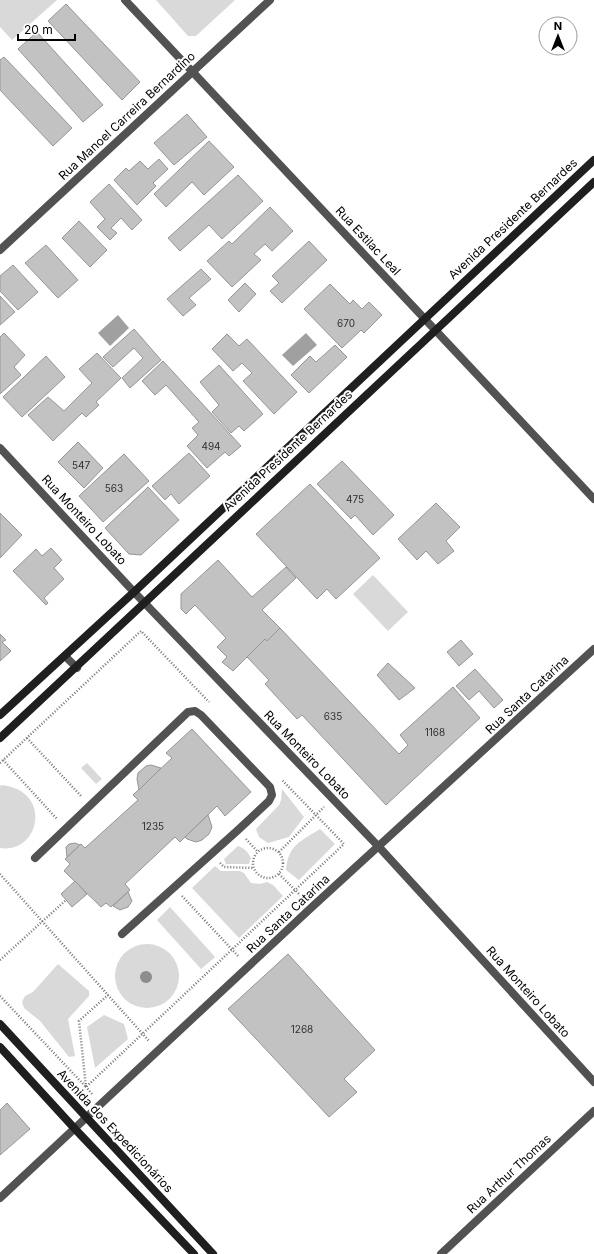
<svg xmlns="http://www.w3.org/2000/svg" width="594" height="1254" font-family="Inter,sans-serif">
<rect width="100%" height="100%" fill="#fff"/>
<g fill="#d9d9d9">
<polygon points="0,0 57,0 12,40 0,27"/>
<polygon points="156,0 235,0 196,36 188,36"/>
<polygon points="373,575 408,612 388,631 353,594"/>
<polygon points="87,763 102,779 96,784 81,768"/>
<path d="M2,785C53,791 40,854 0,848V786Z"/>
<polygon points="282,789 304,817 289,837 268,843 259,837 256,829 279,805 281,800"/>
<path d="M320,829L335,844L299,880L286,870C288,845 301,841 320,829Z"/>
<path d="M238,846C244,848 248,852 251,858L249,864H226L224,859Z"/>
<polygon points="215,866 221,871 240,871 244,873 251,883 260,884 267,882 273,885 283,896 239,938 192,888"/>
<polygon points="170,907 215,957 201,969 157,920"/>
<circle cx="147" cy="976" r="32"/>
<polygon points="58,964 89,991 89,996 68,1019 75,1056 69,1057 40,1021 24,1008 22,1002 25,996 33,992"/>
<polygon points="104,1015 124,1024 128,1039 95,1068 87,1027"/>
</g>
<g fill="#a0a0a0">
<polygon points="118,315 129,328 110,346 98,333"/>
<polygon points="306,333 317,345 293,366 282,355"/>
</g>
<g fill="#c2c2c2" stroke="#969696">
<polygon points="66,4 140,82 122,100 48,21"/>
<polygon points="37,32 103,105 83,122 18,49"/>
<polygon points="4,57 72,128 53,146 0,90 0,60"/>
<polygon points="187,114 207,137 174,165 154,143"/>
<polygon points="209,141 234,167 204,195 192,182 166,207 154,194"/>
<polygon points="159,159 168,169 153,183 156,186 137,205 114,180 126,168 129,171 140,161 148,169"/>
<polygon points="238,175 263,201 222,239 209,225 180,251 168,238"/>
<polygon points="109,184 142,220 132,230 121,218 111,228 117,233 110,240 97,227 105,219 90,202"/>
<polygon points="270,207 293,231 272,251 265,244 254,254 261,260 232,287 207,261 229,241 232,244"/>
<polygon points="79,221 107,250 90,267 62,238"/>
<polygon points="309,241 327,260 282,303 270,291 279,283 272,276"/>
<polygon points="46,245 78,280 58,298 25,263"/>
<polygon points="13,265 38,292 18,310 0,291 0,276"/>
<polygon points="201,269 211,279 189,298 196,305 183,316 167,299"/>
<polygon points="245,283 256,294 239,312 228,300"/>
<polygon points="330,284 350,304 353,300 362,309 369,302 382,315 364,333 361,330 342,348 304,309"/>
<polygon points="0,296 15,312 0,325"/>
<polygon points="134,329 161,360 130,388 122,378 143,358 134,348 113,367 103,357"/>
<polygon points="4,333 25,355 14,367 21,375 0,394 0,337"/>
<polygon points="227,334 239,346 247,339 297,392 274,414 243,381 252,373 242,363 233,371 212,349"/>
<polygon points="335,345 347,357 309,393 291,375 310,356 316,362"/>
<polygon points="97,353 121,378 96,402 99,405 86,417 82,413 53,441 28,415 48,397 64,411 92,383 79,369"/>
<polygon points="46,356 65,377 22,417 3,397"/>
<polygon points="163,361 241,446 229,456 225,452 207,468 187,446 198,435 192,428 199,422 166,385 155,395 142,381"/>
<polygon points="219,365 263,414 244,431 239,426 231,433 212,412 219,405 200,382"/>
<polygon points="78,442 103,468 84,488 58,462"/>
<polygon points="189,453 210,476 179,504 171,494 165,500 152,486"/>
<polygon points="124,454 149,481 103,522 79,496"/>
<polygon points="342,461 394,515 373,535 355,515 351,519 317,484"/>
<polygon points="310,484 380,558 336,599 327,589 317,599 256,534"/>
<polygon points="148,487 179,520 141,555 129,554 105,528"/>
<polygon points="436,503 460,527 446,541 454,551 438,564 426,551 417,560 398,539"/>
<polygon points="0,513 22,535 0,558"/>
<polygon points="51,548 62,560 54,568 64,579 44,598 48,603 46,605 13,571 36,549 42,556"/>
<polygon points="218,560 252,597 286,567 296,578 262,610 281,629 267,641 265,639 233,671 222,662 227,657 217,647 226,638 195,605 186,614 181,609 181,594"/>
<polygon points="280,628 399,754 408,745 400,735 453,687 480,718 386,805 302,715 297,719 265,684 269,680 247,657 265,639 267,641"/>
<polygon points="0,634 6,640 2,642 11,651 0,661"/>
<polygon points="461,640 473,654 459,666 447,652"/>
<polygon points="388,663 415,688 399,700 377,675"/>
<polygon points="475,669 503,700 494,708 479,691 469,700 456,686"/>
<polygon points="192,729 251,792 225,816 217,806 180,842 175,837 125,884 130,890 111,907 106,903 101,907 64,871 70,864 65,859 81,844 85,848 138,800 133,795 172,758 166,753"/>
<polygon points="151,765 161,768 139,790 137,779 138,773 146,766"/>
<polygon points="208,815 212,827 209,834 202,840 196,842 187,839 185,837"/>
<polygon points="75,843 80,845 67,857 66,847 69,844"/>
<polygon points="75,881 87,894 72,907 61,894"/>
<polygon points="128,892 132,901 128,907 120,910 113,906"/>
<polygon points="288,954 375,1050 344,1079 357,1092 329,1117 228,1009"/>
<polygon points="7,1103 30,1129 0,1155 0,1110"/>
</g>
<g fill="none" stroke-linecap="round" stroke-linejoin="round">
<g stroke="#747474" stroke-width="2.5" stroke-dasharray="1 2" stroke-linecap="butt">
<polyline points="27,738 81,796"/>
<polyline points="3,760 57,819"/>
<polyline points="0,763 141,631 209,702"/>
<polyline points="246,839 258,852"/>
<circle cx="268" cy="863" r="15"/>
<polyline points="279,852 324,807"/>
<polyline points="220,863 224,867 254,868"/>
<polyline points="0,874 149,1041"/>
<polyline points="279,874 302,897"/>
<polyline points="182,896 239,957"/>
<polyline points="0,960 66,900"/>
<polyline points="0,996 86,1087 344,844 282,780"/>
<polyline points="92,1094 86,1087 79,1021 108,995"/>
</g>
<polyline stroke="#525252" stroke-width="8" points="35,858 188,712 195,711 201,715 270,787 272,795 269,801 238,830 122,934"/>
<g stroke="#525252" stroke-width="8">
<polyline points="125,0 594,499"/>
<polyline points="0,250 270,0"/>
<polyline points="0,448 134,592 379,847 594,1082"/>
<polyline points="65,656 77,668"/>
<polyline points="0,1198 312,907 594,649"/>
<polyline points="441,1254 594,1111"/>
</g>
<g stroke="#1f1f1f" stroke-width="8">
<polyline points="0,715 134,592 594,160"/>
<polyline points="0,738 594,182"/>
<polyline points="0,1024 213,1254"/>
<polyline points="0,1047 75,1129 194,1254"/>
</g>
</g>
<circle fill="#8d8d8d" cx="146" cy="977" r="6"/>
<g text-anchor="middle" stroke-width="4" stroke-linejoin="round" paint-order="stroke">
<g font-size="10" fill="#303030">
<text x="346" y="327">670</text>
<text x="211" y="450">494</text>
<text x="81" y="469">547</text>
<text x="114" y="492">563</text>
<text x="355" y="503">475</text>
<text x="333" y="720">635</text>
<text x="435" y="736">1168</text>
<text x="153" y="830">1235</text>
<text x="302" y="1033">1268</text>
</g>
<g font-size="12" fill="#000" stroke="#fff">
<text transform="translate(127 116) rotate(-43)" y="4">Rua Manoel Carreira Bernardino</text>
<text transform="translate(513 219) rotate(-43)" y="4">Avenida Presidente Bernardes</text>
<text transform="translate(368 241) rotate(47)" y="4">Rua Estilac Leal</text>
<text transform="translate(288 451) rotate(-43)" y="4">Avenida Presidente Bernardes</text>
<text transform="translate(84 520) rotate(47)" y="4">Rua Monteiro Lobato</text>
<text transform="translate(527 695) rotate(-43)" y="4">Rua Santa Catarina</text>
<text transform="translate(307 755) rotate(46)" y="4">Rua Monteiro Lobato</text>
<text transform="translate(288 914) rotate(-43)" y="4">Rua Santa Catarina</text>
<text transform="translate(528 992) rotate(48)" y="4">Rua Monteiro Lobato</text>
<text transform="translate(115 1131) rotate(47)" y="4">Avenida dos Expedicionários</text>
<text transform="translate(509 1174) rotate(-43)" y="4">Rua Arthur Thomas</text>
</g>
</g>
<g transform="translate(558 36)"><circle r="19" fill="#ffffff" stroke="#999999"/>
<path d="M0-3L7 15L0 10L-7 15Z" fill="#000000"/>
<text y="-6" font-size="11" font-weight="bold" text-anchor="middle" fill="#000000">N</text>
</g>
<path d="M18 34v6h57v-6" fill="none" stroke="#000000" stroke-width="2"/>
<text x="24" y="34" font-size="12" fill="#000000" stroke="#ffffff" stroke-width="3" paint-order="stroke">20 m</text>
</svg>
